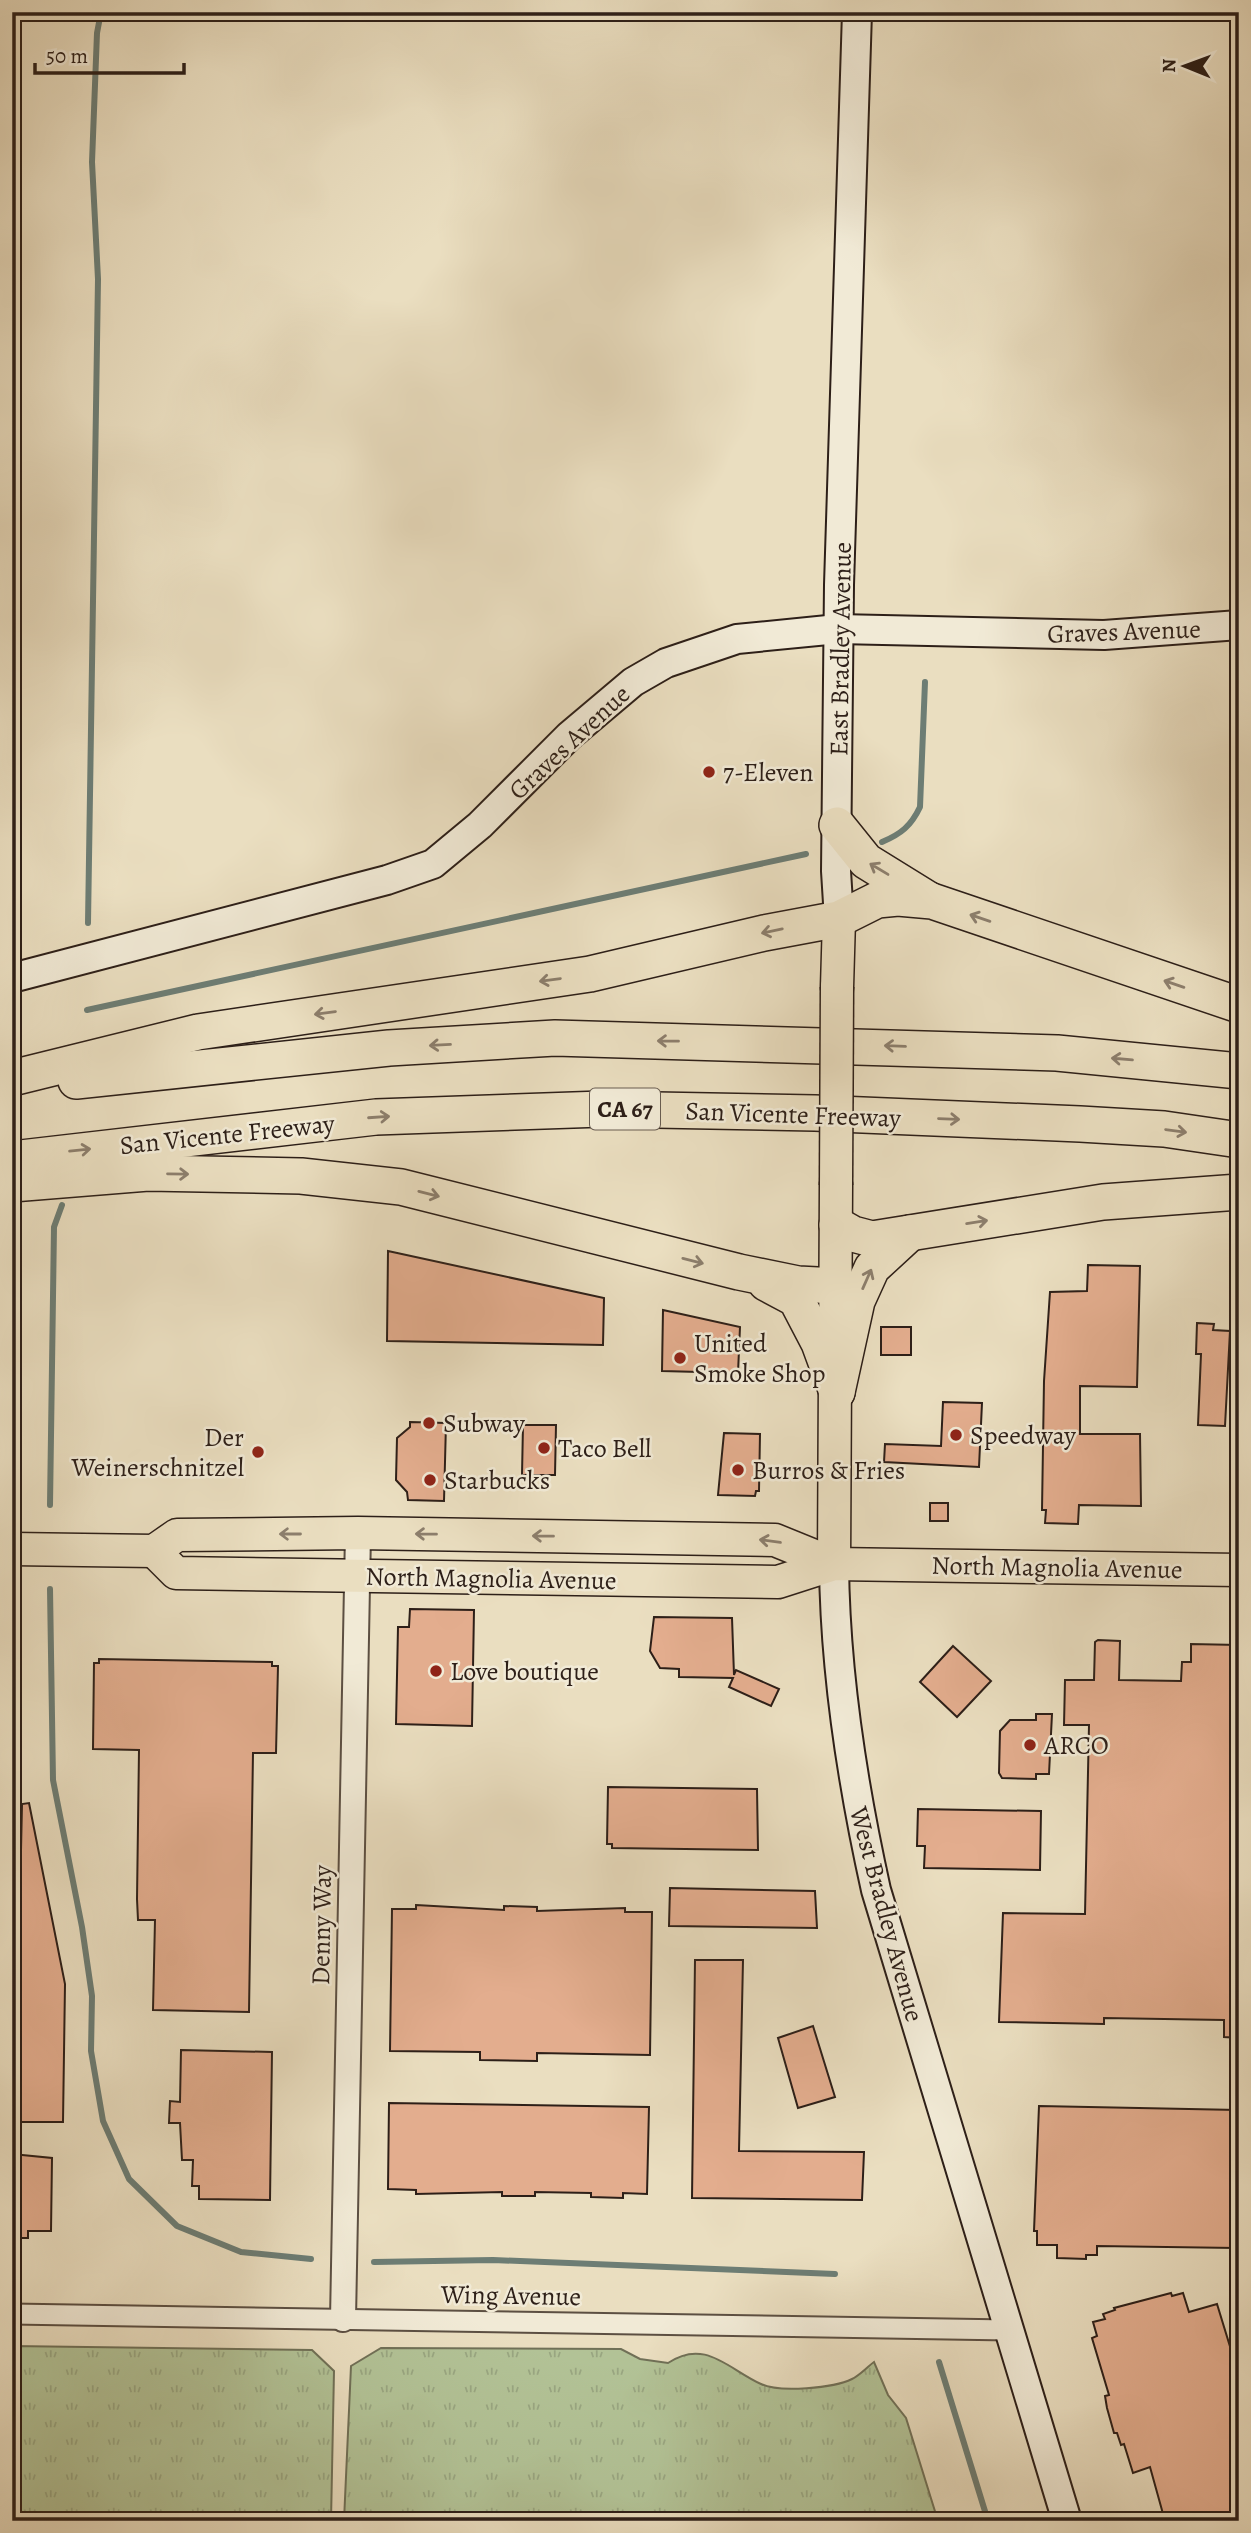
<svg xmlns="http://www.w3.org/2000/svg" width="1251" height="2533" font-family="Alegreya,serif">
<defs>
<pattern id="grass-tufts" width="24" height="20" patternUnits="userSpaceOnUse" patternTransform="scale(1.75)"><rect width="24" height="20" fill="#b2c296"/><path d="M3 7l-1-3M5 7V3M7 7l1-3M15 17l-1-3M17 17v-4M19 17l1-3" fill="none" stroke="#99a681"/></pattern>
</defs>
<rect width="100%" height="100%" fill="#eadec0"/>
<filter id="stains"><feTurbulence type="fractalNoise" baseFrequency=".00286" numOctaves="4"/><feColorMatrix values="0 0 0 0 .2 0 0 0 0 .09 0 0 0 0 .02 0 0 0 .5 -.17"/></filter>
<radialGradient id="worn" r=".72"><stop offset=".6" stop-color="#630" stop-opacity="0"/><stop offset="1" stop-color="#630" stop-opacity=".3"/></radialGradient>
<g fill="url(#grass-tufts)" stroke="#707057" stroke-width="2">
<polygon points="12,2346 312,2350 334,2371 331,2521 12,2521"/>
<path d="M381,2348L621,2349L640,2359L668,2363C705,2338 728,2369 761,2384C779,2393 834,2388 852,2379C860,2375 867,2367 874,2362L888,2395L906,2418L938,2521H344L351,2366Z"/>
</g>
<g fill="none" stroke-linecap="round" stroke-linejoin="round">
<g stroke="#6d7d74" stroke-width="6">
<path d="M882,842C901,834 911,826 920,807L925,682"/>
<polyline points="88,923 98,279 92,162 97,33 101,12"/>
<polyline points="87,1010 806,854"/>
<polyline points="50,1505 54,1227 62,1205"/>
<polyline points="50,1589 53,1780 82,1927 92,1996 91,2051 103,2121 129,2179 177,2226 241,2252 311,2259"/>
<polyline points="374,2262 493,2260 835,2274"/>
<polyline points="939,2362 988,2521"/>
</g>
</g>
<g fill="#e3ad8e" stroke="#2d1f18" stroke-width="2">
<polygon points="388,1251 604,1298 603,1345 387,1341"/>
<polygon points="1088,1265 1140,1266 1137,1387 1080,1386 1080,1434 1140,1434 1141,1506 1079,1505 1078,1524 1045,1523 1046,1510 1042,1510 1044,1381 1050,1292 1087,1291"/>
<polygon points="663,1310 740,1327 738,1373 662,1371"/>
<polygon points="1197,1323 1214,1324 1213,1330 1230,1331 1225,1426 1198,1425 1201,1354 1196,1354"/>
<rect x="881" y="1327" width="30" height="28"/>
<polygon points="943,1402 982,1403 979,1467 884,1462 885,1444 941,1446"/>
<polygon points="410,1422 446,1423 444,1501 408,1500 407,1492 396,1480 397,1438 410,1427"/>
<polygon points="523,1425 556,1425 555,1475 522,1475"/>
<polygon points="724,1433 760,1434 759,1491 756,1491 755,1496 718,1495"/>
<rect x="930" y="1503" width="18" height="18"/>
<polygon points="410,1609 474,1610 472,1726 396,1724 398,1627 409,1627"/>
<polygon points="654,1617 732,1618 734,1675 736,1670 779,1689 771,1706 729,1687 733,1678 679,1677 679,1669 660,1668 650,1651"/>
<polygon points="1098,1640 1120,1641 1119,1680 1181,1681 1182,1662 1191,1662 1191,1644 1239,1645 1239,2038 1224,2037 1224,2020 1104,2018 1104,2024 999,2022 1003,1913 1085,1914 1089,1725 1064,1725 1065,1680 1094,1680 1095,1642"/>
<polygon points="953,1646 991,1681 957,1717 920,1682"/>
<polygon points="99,1659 272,1662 272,1666 278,1666 276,1753 253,1753 249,2012 153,2010 155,1920 138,1920 137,1899 139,1750 93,1749 94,1663 99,1663"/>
<polygon points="1036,1714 1052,1714 1049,1774 1036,1774 1036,1779 1002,1778 999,1773 1000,1731 1010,1720 1036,1720"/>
<polygon points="608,1787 757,1789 758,1850 612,1848 612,1844 607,1844"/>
<polygon points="29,1803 65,1984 63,2122 12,2122 12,2034 17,2034 22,1804"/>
<polygon points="918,1809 1041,1811 1040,1870 924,1868 925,1846 917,1846"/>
<polygon points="670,1888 815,1891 817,1928 669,1926"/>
<polygon points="416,1905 504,1910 504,1906 537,1907 537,1911 625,1908 625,1912 652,1912 650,2055 537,2053 537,2061 480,2060 480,2052 390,2051 392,1909 416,1909"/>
<polygon points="695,1960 743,1960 739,2151 864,2152 862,2200 692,2198"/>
<polygon points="813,2026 835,2097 798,2108 778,2038"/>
<polygon points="181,2050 272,2052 270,2200 199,2199 199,2186 192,2186 193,2160 182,2160 180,2123 169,2123 170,2101 180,2102"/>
<polygon points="389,2103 649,2107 647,2194 623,2193 623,2198 591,2197 591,2193 535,2192 535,2196 502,2196 502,2192 416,2194 416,2190 388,2189"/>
<polygon points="1039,2106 1238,2110 1236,2248 1097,2246 1097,2255 1086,2255 1086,2259 1057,2258 1057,2245 1037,2245 1037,2231 1034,2231"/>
<polygon points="12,2154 52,2158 51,2231 28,2231 28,2238 12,2238"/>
<polygon points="1171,2293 1172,2296 1183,2293 1189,2312 1217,2304 1239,2376 1239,2521 1165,2521 1150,2467 1133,2473 1124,2444 1121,2445 1117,2433 1114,2433 1107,2408 1105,2396 1109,2395 1092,2338 1097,2336 1093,2322 1105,2319 1103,2314 1115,2310 1114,2308"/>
</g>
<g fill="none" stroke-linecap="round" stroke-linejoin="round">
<g stroke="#5c4f42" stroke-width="23">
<polyline id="minor" points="12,2314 1009,2330"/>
</g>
<g stroke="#5c4f42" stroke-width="28">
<polyline id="tertiary" points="343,2319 358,1533"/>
</g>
<g stroke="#2d1f18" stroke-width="32">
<g id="secondary">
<polyline points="839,919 836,871 839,585 857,12"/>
<polyline points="12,978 387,880 433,864 480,825 569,736 633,682 666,663 737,639 838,629 1104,635 1239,625"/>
<path d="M834,1564C835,1674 852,1782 876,1890L1067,2521"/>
</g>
</g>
<g stroke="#2d1f18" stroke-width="35">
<g id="primary">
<polyline points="837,987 839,919"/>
<polyline points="12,1549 154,1551 177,1535 358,1533 775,1540 834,1564"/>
<polyline points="154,1551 176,1573 778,1582 834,1564 1239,1570"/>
<polyline points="834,1564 836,1185"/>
</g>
</g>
<g stroke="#2d1f18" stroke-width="38">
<g id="motorway">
<polyline points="837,825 866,861 929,900"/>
<polyline points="12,1078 198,1032 590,974 764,933 839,919 877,900 898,898 932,901 1239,1005"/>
<polyline points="76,1081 389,1048 555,1038 1057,1053 1239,1071"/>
<polyline points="12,1159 376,1117 602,1109 815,1113 1080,1124 1164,1129 1239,1140"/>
<polyline points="12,1184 148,1173 301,1176 401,1187 739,1272 798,1284 837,1286"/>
<polyline points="837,1225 853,1234 872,1239 1103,1202 1239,1192"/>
<polyline points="766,1283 796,1299 819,1343 837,1392"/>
<polyline points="837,1392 857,1301 872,1268 910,1233"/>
</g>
</g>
<use href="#minor" stroke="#f1ead6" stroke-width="19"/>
<use href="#tertiary" stroke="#f1ead6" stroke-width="24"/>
<use href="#secondary" stroke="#f1ead6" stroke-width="28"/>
<use href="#primary" stroke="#eadec0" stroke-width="32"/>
<use href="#motorway" stroke="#eadec0" stroke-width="35"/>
<g stroke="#2d1f18" stroke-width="35" stroke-linecap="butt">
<polyline id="primary-bridge" points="836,1185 837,987"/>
</g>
<use href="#primary-bridge" stroke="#eadec0" stroke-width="32"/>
</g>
<defs><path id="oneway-shaft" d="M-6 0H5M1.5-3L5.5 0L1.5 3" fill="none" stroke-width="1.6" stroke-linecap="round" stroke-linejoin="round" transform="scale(1.75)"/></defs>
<g stroke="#8c7e6c">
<use href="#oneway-shaft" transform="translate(879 869) rotate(-149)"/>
<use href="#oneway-shaft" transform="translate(980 918) rotate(-161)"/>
<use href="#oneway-shaft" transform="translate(772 931) rotate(168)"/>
<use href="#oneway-shaft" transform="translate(550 980) rotate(172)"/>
<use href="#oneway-shaft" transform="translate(1174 984) rotate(-161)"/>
<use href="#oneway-shaft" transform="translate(325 1013) rotate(172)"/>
<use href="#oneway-shaft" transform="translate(668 1041) rotate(-179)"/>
<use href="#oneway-shaft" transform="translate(440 1045) rotate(177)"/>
<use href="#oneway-shaft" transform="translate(895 1046) rotate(-178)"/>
<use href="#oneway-shaft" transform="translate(1122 1059) rotate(-175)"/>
<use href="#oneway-shaft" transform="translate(379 1117) rotate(-4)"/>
<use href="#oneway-shaft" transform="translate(949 1119) rotate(2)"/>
<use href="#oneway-shaft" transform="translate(1176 1131) rotate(8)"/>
<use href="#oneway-shaft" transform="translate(80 1150) rotate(-6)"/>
<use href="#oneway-shaft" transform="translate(178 1174) rotate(1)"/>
<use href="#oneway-shaft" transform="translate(429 1194) rotate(14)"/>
<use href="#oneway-shaft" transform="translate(977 1222) rotate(-9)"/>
<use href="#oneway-shaft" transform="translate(693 1261) rotate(14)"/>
<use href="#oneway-shaft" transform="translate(867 1279) rotate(-66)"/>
<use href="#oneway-shaft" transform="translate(290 1534) rotate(180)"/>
<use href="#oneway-shaft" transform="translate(426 1534) rotate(-179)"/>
<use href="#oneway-shaft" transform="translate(543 1536) rotate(-179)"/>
<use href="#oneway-shaft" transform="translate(770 1541) rotate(-172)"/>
</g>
<g fill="#8f2418" stroke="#f1ead6" stroke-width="2.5">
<circle cx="709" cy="772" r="7"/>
<circle cx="680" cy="1358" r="7"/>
<circle cx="429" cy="1423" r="7"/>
<circle cx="956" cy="1435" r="7"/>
<circle cx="544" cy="1448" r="7"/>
<circle cx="258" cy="1452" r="7"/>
<circle cx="738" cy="1470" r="7"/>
<circle cx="430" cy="1480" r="7"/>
<circle cx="436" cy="1671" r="7"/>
<circle cx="1030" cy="1745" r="7"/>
</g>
<g text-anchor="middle" stroke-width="5" stroke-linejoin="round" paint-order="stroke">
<rect fill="#f1ead6" stroke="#685c51" stroke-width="2" x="590" y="1088.5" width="70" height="41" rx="5"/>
<g font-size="24" font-weight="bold" fill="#2d1f18">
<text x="625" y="1117">CA 67</text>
</g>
<g font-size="26" fill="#2d1f18" stroke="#f1ead6">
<text transform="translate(1124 631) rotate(-2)" y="9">Graves Avenue</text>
<text transform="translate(840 649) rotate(-89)" y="9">East Bradley Avenue</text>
<text transform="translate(569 742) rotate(-43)" y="9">Graves Avenue</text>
<text transform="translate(793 1114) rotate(2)" y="9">San Vicente Freeway</text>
<text transform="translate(227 1134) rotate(-6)" y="9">San Vicente Freeway</text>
<text transform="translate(1057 1567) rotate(1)" y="9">North Magnolia Avenue</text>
<text transform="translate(491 1578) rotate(1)" y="9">North Magnolia Avenue</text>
<text transform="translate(887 1914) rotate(75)" y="9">West Bradley Avenue</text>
<text transform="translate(321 1925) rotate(-89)" y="9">Denny Way</text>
<text transform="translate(511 2295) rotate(1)" y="9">Wing Avenue</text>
</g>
<g font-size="26" fill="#2d1f18" stroke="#f1ead6" text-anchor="start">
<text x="723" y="781">7-Eleven</text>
<text x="694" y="1352">United<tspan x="694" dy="30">Smoke Shop</tspan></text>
<text x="443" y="1432">Subway</text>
<text x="970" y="1444">Speedway</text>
<text x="244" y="1446" text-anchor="end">Der<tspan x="244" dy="30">Weinerschnitzel</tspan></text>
<text x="558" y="1457">Taco Bell</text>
<text x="752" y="1479">Burros &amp; Fries</text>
<text x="444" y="1489">Starbucks</text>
<text x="450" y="1680">Love boutique</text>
<text x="1044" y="1754">ARCO</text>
</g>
</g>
<rect width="1251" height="2533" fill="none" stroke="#eadec0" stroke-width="42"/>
<rect x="14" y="14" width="1223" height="2505" fill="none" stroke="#2d1f18" stroke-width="3.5"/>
<rect x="21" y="21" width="1209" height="2491" fill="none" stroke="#2d1f18" stroke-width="2"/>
<g transform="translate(1185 66) rotate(271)" stroke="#f1ead6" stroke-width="5" paint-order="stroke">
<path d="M0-5L12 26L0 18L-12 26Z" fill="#2d1f18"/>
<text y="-10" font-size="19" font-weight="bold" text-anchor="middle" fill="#2d1f18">N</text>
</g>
<path d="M35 63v10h149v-10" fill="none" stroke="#2d1f18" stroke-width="3.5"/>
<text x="46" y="63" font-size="21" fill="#2d1f18" stroke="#f1ead6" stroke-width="5" paint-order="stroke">50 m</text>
<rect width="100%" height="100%" filter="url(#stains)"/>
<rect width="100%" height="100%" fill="url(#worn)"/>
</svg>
